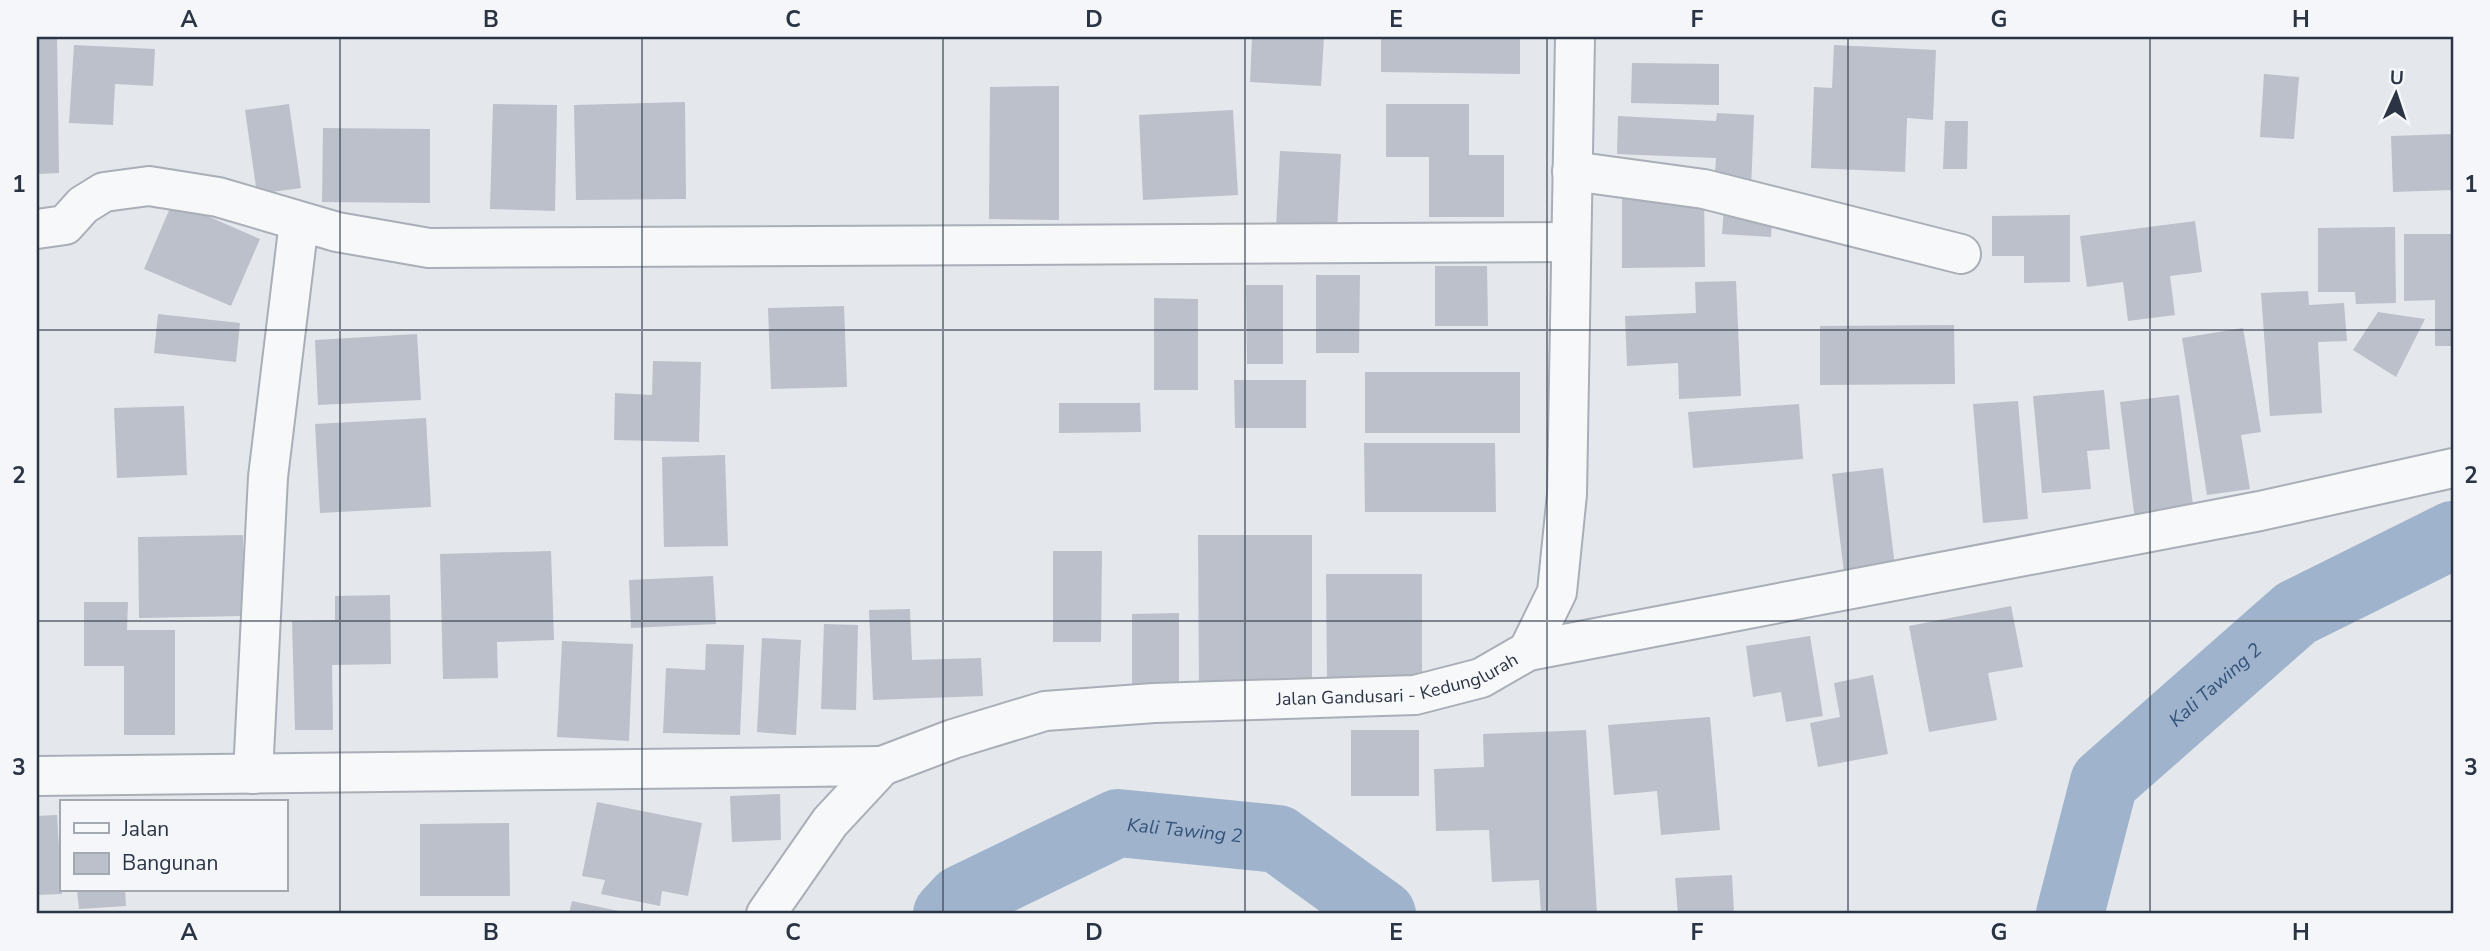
<svg xmlns="http://www.w3.org/2000/svg" width="2490" height="951" font-family="'Nunito Sans',sans-serif">
<rect width="100%" height="100%" fill="#e4e7ec"/>
<g fill="none" stroke-linecap="round" stroke-linejoin="round">
<g stroke="#9fb4cc" stroke-width="68">
<path id="s1" d="M947,914L961,899L1118,823L1278,839L1382,914"/>
<path id="s2" d="M2070,914L2104,782L2296,613L2453,535"/>
</g>
</g>
<g fill="#bbc0ca">
<polygon points="37,37 57,37 59,173 37,174"/>
<polygon points="1252,37 1324,37 1321,86 1250,82"/>
<polygon points="1381,37 1520,37 1520,74 1381,72"/>
<polygon points="74,45 155,49 153,86 115,84 113,125 69,123"/>
<polygon points="1834,45 1936,50 1933,120 1907,118 1905,172 1811,168 1814,87 1832,88"/>
<polygon points="1632,63 1719,64 1719,105 1631,103"/>
<polygon points="2264,74 2299,77 2294,139 2260,137"/>
<polygon points="1059,86 1059,220 989,219 990,87"/>
<polygon points="685,102 686,199 576,200 574,105"/>
<polygon points="289,104 301,188 257,194 245,110"/>
<polygon points="493,104 557,105 555,211 490,209"/>
<polygon points="1386,104 1469,104 1469,155 1504,155 1504,217 1429,217 1429,157 1386,157"/>
<polygon points="1233,110 1238,195 1143,200 1139,115"/>
<polygon points="1717,113 1754,115 1751,190 1714,188 1716,158 1617,154 1618,116 1716,121"/>
<polygon points="1945,121 1968,121 1967,169 1943,169"/>
<polygon points="323,128 430,129 430,203 322,202"/>
<polygon points="2453,134 2453,190 2393,192 2391,136"/>
<polygon points="1280,151 1341,154 1337,231 1276,228"/>
<polygon points="1622,194 1704,194 1705,267 1622,268"/>
<polygon points="173,201 260,239 231,306 144,269"/>
<polygon points="1724,207 1773,210 1771,237 1722,234"/>
<polygon points="2070,215 2070,282 2024,283 2024,256 1992,256 1992,216"/>
<polygon points="2195,221 2202,272 2170,276 2175,315 2128,321 2123,282 2087,287 2080,236"/>
<polygon points="2395,227 2396,303 2356,304 2355,292 2318,292 2318,228"/>
<polygon points="2404,234 2453,234 2453,346 2435,346 2435,300 2404,301"/>
<polygon points="1435,266 1487,266 1488,326 1435,326"/>
<polygon points="1316,275 1360,275 1359,353 1316,353"/>
<polygon points="1736,281 1741,396 1679,399 1678,363 1627,366 1625,316 1696,313 1695,282"/>
<polygon points="1246,285 1283,285 1283,364 1247,364"/>
<polygon points="2308,291 2309,305 2344,303 2347,341 2318,342 2322,413 2270,416 2261,293"/>
<polygon points="1154,298 1198,299 1198,390 1154,390"/>
<polygon points="844,306 847,387 771,389 768,308"/>
<polygon points="2378,312 2425,319 2396,377 2353,350"/>
<polygon points="158,314 240,323 236,362 154,353"/>
<polygon points="1954,325 1955,384 1820,385 1820,326"/>
<polygon points="2243,328 2261,432 2241,435 2250,489 2207,495 2182,338"/>
<polygon points="417,334 421,400 318,405 315,340"/>
<polygon points="653,361 701,362 699,442 614,440 615,393 652,395"/>
<rect x="1365" y="372" width="155" height="61"/>
<polygon points="1234,380 1306,380 1306,428 1235,428"/>
<polygon points="2104,390 2110,449 2087,451 2091,489 2042,493 2033,396"/>
<polygon points="2179,395 2195,521 2136,528 2120,402"/>
<polygon points="2018,401 2028,519 1983,523 1973,404"/>
<polygon points="1059,403 1140,403 1141,432 1059,433"/>
<polygon points="1799,404 1803,459 1693,468 1688,412"/>
<polygon points="184,406 187,475 117,478 114,408"/>
<polygon points="426,418 431,507 320,513 315,424"/>
<polygon points="1364,443 1495,443 1496,512 1365,512"/>
<polygon points="725,455 728,546 664,547 662,457"/>
<polygon points="1883,468 1895,566 1844,572 1832,474"/>
<polygon points="243,535 244,616 139,618 138,537"/>
<polygon points="1198,535 1312,535 1312,691 1199,690"/>
<polygon points="551,551 554,640 497,642 498,678 443,679 440,554"/>
<polygon points="1053,551 1102,551 1101,642 1053,642"/>
<polygon points="1326,574 1422,574 1422,677 1327,678"/>
<polygon points="713,576 716,624 631,628 629,580"/>
<polygon points="390,595 391,664 332,665 333,730 295,730 292,621 335,620 335,596"/>
<polygon points="84,602 128,602 127,630 175,630 175,735 124,735 124,666 84,666"/>
<polygon points="2011,606 2023,667 1988,673 1997,720 1929,732 1909,626"/>
<polygon points="910,609 912,660 981,658 983,696 873,700 869,610"/>
<polygon points="1179,613 1179,687 1132,687 1132,614"/>
<polygon points="824,624 858,625 856,710 821,709"/>
<polygon points="1810,636 1823,716 1786,722 1781,692 1753,697 1746,646"/>
<polygon points="762,638 801,640 796,735 757,732"/>
<polygon points="562,641 633,644 629,741 557,737"/>
<polygon points="706,644 744,645 740,735 663,733 666,668 705,670"/>
<polygon points="1873,675 1888,754 1818,767 1810,723 1840,717 1834,683"/>
<polygon points="1710,717 1720,830 1661,835 1657,791 1614,795 1608,725"/>
<rect x="1351" y="730" width="68" height="66"/>
<polygon points="1586,730 1597,914 1541,914 1539,880 1492,882 1489,830 1436,831 1434,769 1484,767 1483,734"/>
<polygon points="780,794 781,840 732,842 730,796"/>
<polygon points="597,802 702,823 688,896 662,891 660,906 601,894 605,880 582,876"/>
<polygon points="57,815 62,894 37,895 37,816"/>
<polygon points="509,823 510,896 420,896 420,824"/>
<polygon points="1732,875 1734,913 1678,914 1675,878"/>
<polygon points="77,890 125,890 126,906 79,909"/>
<polygon points="572,901 628,913 628,914 569,914"/>
</g>
<g fill="none" stroke-linecap="round" stroke-linejoin="round">
<g stroke="#a9aeb7" stroke-width="42">
<g id="minor">
<polyline points="1572,171 1704,189 1961,254"/>
<polyline points="37,229 65,225 83,205 104,192 149,186 218,197 337,232 429,248 1571,242"/>
<polyline points="1528,651 2260,511 2453,468"/>
<polyline points="253,774 268,477 299,222"/>
<polyline points="37,776 882,766"/>
<path id="s3" d="M766,914L830,822L882,766L953,739L1045,711L1154,703L1415,695L1481,678L1528,651L1557,592L1567,494L1575,37"/>
</g>
</g>
<use href="#minor" stroke="#f7f8fa" stroke-width="38"/>
</g>
<path fill="none" stroke="#2b3445" stroke-width="2" stroke-opacity="0.55" d="M340,37V914M642,37V914M943,37V914M1245,37V914M1547,37V914M1848,37V914M2150,37V914M37,330H2453M37,621H2453"/>
<g text-anchor="middle" stroke-width="5" stroke-linejoin="round" paint-order="stroke">
<g font-size="18" fill="#2b3445" stroke="#f4f6f9">
<text dy="6" stroke="none"><textPath href="#s3" startOffset="716">Jalan Gandusari - Kedunglurah</textPath></text>
</g>
<g font-size="19" font-style="italic" fill="#34527a" stroke="#f4f6f9">
<text dy="7" stroke="none"><textPath href="#s2" startOffset="284">Kali Tawing 2</textPath></text>
<text dy="7" stroke="none"><textPath href="#s1" startOffset="262">Kali Tawing 2</textPath></text>
</g>
</g>
<rect width="2490" height="951" fill="none" stroke="#f4f6f9" stroke-width="77"/>
<rect x="60" y="800" width="228" height="91" fill="#f4f6f9" stroke="#a4a8b1" stroke-width="2"/>
<rect x="74" y="823" width="35" height="10" fill="#f7f8fa" stroke="#a4a8b1" stroke-width="2"/>
<text x="122" y="836" font-size="21" fill="#2b3445">Jalan</text>
<rect x="74" y="853" width="35" height="21" fill="#bbc0ca" stroke="#a4a8b1" stroke-width="2"/>
<text x="122" y="870" font-size="21" fill="#2b3445">Bangunan</text>
<g transform="translate(2396 94) rotate(3)" stroke="#f4f6f9" stroke-width="5" paint-order="stroke">
<path d="M0-5L12 26L0 18L-12 26Z" fill="#2b3445"/>
<text y="-10" font-size="19" font-weight="bold" text-anchor="middle" fill="#2b3445">U</text>
</g>
<rect x="38" y="38" width="2414" height="874" fill="none" stroke="#2b3445" stroke-width="2.5"/>
<g font-size="23" text-anchor="middle" font-weight="bold" fill="#2b3445">
<text x="189" y="27">A</text>
<text x="491" y="27">B</text>
<text x="793" y="27">C</text>
<text x="1094" y="27">D</text>
<text x="1396" y="27">E</text>
<text x="1697" y="27">F</text>
<text x="1999" y="27">G</text>
<text x="2301" y="27">H</text>
<text x="19" y="192">1</text>
<text x="2471" y="192">1</text>
<text x="19" y="483">2</text>
<text x="2471" y="483">2</text>
<text x="19" y="775">3</text>
<text x="2471" y="775">3</text>
<text x="189" y="940">A</text>
<text x="491" y="940">B</text>
<text x="793" y="940">C</text>
<text x="1094" y="940">D</text>
<text x="1396" y="940">E</text>
<text x="1697" y="940">F</text>
<text x="1999" y="940">G</text>
<text x="2301" y="940">H</text>
</g>
</svg>
